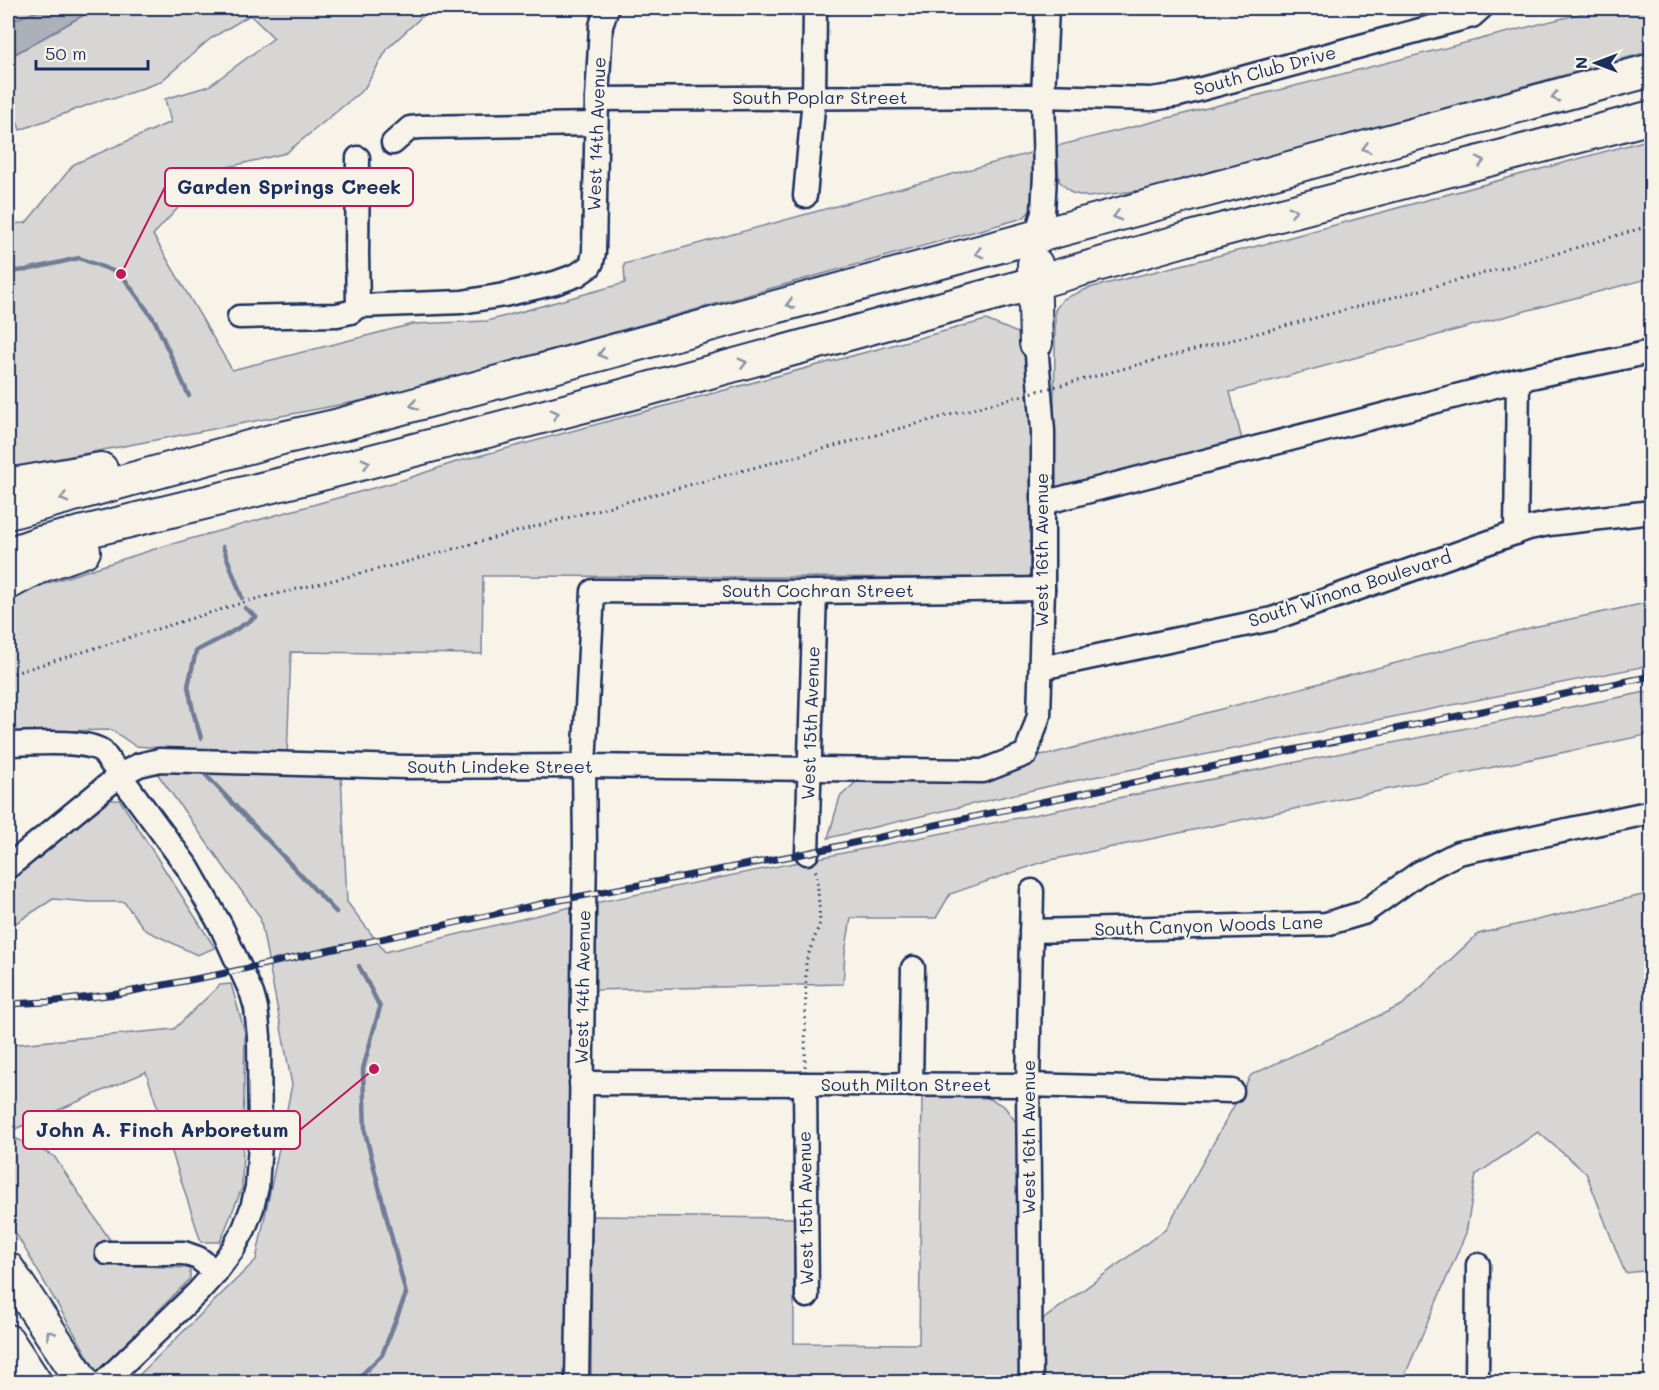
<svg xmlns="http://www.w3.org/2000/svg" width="1659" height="1390" font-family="Mali,sans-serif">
<rect width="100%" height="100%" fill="#f7f3e8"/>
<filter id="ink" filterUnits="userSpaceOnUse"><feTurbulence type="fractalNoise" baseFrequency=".0167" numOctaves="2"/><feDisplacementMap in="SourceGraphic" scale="12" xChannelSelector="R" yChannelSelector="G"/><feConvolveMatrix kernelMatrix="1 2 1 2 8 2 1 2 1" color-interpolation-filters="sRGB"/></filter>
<g filter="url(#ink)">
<g fill="#d7d6d4" stroke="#798299" stroke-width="1.5">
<polygon points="8,8 46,8 8,22"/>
<polygon points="96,8 431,8 388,48 364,89 286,153 212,171 153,235 232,370 413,324 487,321 625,283 624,264 1037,151 1034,207 1023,218 386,396 8,468 8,224 26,223 74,164 171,122 165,99 209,86 274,38 250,15 210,39 160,82 113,99 107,98 20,130 11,103 8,104 8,58"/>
<polygon points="1603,8 1651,8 1651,51 1151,189 1088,197 1072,193 1059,181 1057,146"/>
<polygon points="1651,139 1651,278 1529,310 1230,392 1243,444 1052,496 1055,354 1055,310 1063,299 1089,288 1265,244"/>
<polygon points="986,320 1018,333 1029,353 1031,421 1030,578 483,576 482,654 291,652 287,756 135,746 112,730 8,732 8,603 36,587 161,547 406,479 456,462"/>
<polygon points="1651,602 1651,665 1054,785 828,838 840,797 857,781 971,782 1035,762 1039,755 1054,753 1533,627"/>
<polygon points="1651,691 1651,734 1046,861 950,894 936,918 851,918 845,953 843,984 592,990 594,903"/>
<polygon points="235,764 341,774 347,902 385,952 571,907 569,1382 132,1382 256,1260 292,1085 260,917 157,773"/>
<polygon points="111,800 120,800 215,948 197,955 145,930 124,902 90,902 53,899 8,928 8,879"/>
<polygon points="1651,893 1651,1270 1625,1273 1586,1173 1538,1132 1476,1175 1466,1233 1402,1382 1041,1382 1041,1321 1166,1229 1251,1075 1402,1005 1478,934"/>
<polygon points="231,984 245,1033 242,1188 220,1242 201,1242 146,1072 8,1132 8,1045 174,1029 220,985"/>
<polygon points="982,1095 1004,1106 1021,1129 1021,1382 591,1382 592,1216 794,1218 794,1343 919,1344 922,1096"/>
<polygon points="8,1135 54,1156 112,1243 110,1265 190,1268 190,1279 97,1372 8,1220"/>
</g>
<polygon fill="#acb0b9" stroke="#727c95" stroke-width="1.5" points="46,8 96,8 8,58 8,22"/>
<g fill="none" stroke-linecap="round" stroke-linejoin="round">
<g stroke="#727c95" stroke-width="4.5">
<polyline points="8,272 26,270 79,258 121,274 155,321 189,396"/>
<polyline points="223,547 242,598"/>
<polyline points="201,738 193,711 188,686 196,651 225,636 256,617 245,608"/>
<polyline points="203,772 336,912"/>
<polyline points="354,1382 382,1355 406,1294 365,1132 363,1069 380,1007 359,966"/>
</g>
<g stroke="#1b2f5e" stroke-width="27">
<g id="minor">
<polyline points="597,99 1043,96 1151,99 1179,95 1472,16 1481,8"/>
<polyline points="393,143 410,128 420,127 596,124"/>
<polyline points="358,158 357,254 358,306"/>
<polyline points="805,196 814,98 815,8"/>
<polyline points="1035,238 1043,213 1045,174 1043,96 1047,8"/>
<polyline points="239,317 337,315 351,312 358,306 462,302 504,295 555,283 577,275 590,266 592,262 594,252 597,99 601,26 607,8"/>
<path d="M1043,503L1518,380C1562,369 1608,363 1652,351"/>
<polyline points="1516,533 1518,380"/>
<polyline points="1041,668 1272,619 1529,528 1549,524 1652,512"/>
<path d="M8,744C30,744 84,739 102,751L188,868L221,926L252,994L256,1008L259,1036L260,1144L257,1187L252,1208L244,1229L233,1249L216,1272L197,1293L104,1382"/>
<polyline points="807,853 815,592"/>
<polyline points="8,867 120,775 139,765 160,760 405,767 584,766 983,771 1026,754 1039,715 1043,589 1043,431 1036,343"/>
<polyline points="1031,931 1326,924 1363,913 1419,873 1458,853 1652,812"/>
<polyline points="581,1083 1028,1085 1232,1091"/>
<polyline points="805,1084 807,1296"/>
<polyline points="911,1085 913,968"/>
<polyline points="107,1253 184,1253 198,1258 216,1272"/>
<polyline points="577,1382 585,848 584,766 593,591 815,592 1043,589"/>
<polyline points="1031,1382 1028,1085 1032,891"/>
<polyline points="1477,1382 1478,1265"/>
</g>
</g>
<g stroke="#1b2f5e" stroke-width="36">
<g id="highway">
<polyline points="1036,264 1034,264 1036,343"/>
<polyline points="8,485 101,469"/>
<polyline points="8,513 282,438 339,425 1652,70"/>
<polyline points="8,554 39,543 310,477 611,399 1034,283 1191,238 1652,117"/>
<polyline points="8,583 43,565 84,551"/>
<polyline points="8,1269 83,1382"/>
<polyline points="8,1341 35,1382"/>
</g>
</g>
<g stroke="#1b2f5e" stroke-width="3" stroke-dasharray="1.5 4.5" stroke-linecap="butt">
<polyline points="1077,381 1545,257 1652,225"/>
<polyline points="8,675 248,601 395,565 574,516 1024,395"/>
<polyline points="805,1067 806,961 820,923 817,873 815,870"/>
</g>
<use href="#minor" stroke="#f7f3e8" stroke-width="22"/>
<use href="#highway" stroke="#f7f3e8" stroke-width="32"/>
<g stroke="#1b2f5e" stroke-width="7">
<polyline id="rail" points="8,1004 48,1002 117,994 216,975 550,902 807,853 1055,799 1652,676"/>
</g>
<use href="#rail" stroke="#f7f3e8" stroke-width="4.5" stroke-dasharray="14" stroke-linecap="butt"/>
<polyline stroke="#1b2f5e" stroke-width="3" stroke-dasharray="1.5 4.5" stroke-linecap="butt" points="1026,394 1077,381"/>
</g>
<defs><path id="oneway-chevron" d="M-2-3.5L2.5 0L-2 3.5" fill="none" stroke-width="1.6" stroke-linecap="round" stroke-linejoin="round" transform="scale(1.5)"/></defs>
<g stroke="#8991a3">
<use href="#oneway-chevron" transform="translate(1555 97) rotate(165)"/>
<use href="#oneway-chevron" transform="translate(1366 148) rotate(165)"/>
<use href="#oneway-chevron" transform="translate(1481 161) rotate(-15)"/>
<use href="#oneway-chevron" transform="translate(1293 211) rotate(-15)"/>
<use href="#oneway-chevron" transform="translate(1117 216) rotate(165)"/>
<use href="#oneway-chevron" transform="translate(979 253) rotate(165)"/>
<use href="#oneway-chevron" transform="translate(790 304) rotate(165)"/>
<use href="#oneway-chevron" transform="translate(602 354) rotate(165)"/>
<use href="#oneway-chevron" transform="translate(743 363) rotate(-15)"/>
<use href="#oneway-chevron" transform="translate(414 405) rotate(165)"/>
<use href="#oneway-chevron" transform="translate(555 414) rotate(-15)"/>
<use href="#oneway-chevron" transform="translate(366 463) rotate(-15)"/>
<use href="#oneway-chevron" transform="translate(64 498) rotate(165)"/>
<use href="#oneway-chevron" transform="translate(50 1334) rotate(-124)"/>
</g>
</g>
<g text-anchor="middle" stroke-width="4.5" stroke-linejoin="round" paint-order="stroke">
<g font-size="18" fill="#1b2f5e" stroke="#f7f3e8">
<text transform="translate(1265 71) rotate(-15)" y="6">South Club Drive</text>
<text x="820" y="104">South Poplar Street</text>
<text transform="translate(597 134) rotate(-88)" y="6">West 14th Avenue</text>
<text transform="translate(1042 550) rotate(-90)" y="6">West 16th Avenue</text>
<text transform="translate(1350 589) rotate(-18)" y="6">South Winona Boulevard</text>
<text x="818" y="597">South Cochran Street</text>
<text transform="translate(811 723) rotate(-88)" y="6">West 15th Avenue</text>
<text x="500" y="773">South Lindeke Street</text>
<text transform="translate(1209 926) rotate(-2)" y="6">South Canyon Woods Lane</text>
<text transform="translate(583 987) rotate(-89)" y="6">West 14th Avenue</text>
<text x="906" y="1091">South Milton Street</text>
<text transform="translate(1029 1137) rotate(-90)" y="6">West 16th Avenue</text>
<text transform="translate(806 1208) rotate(-91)" y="6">West 15th Avenue</text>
</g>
</g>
<path fill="none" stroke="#c2185b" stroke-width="2" d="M121 274L165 187M374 1069L300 1130"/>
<g fill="#c2185b" stroke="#f7f3e8" stroke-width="2">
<circle cx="121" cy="274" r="6"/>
<circle cx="374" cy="1069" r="6"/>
</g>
<g fill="#f7f3e8" stroke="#c2185b" stroke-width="2">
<rect x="165" y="168" width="248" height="38" rx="6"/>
<rect x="23" y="1111" width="277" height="38" rx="6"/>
</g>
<g font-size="20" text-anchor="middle" font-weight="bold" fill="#1b2f5e">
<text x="289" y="194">Garden Springs Creek</text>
<text x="162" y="1137">John A. Finch Arboretum</text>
</g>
<rect width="1659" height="1390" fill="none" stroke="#f7f3e8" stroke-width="30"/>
<rect x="15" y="15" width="1629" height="1360" fill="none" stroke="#1b2f5e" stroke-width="2" filter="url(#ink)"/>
<g transform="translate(1596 63) rotate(270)" stroke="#f7f3e8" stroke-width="4.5" paint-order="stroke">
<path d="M0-4.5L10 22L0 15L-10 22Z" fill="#1b2f5e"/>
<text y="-9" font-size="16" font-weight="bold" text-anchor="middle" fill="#1b2f5e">N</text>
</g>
<path d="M36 60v9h112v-9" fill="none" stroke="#1b2f5e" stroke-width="3"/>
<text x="45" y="60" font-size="18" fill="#1b2f5e" stroke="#f7f3e8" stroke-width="4.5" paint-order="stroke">50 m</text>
</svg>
